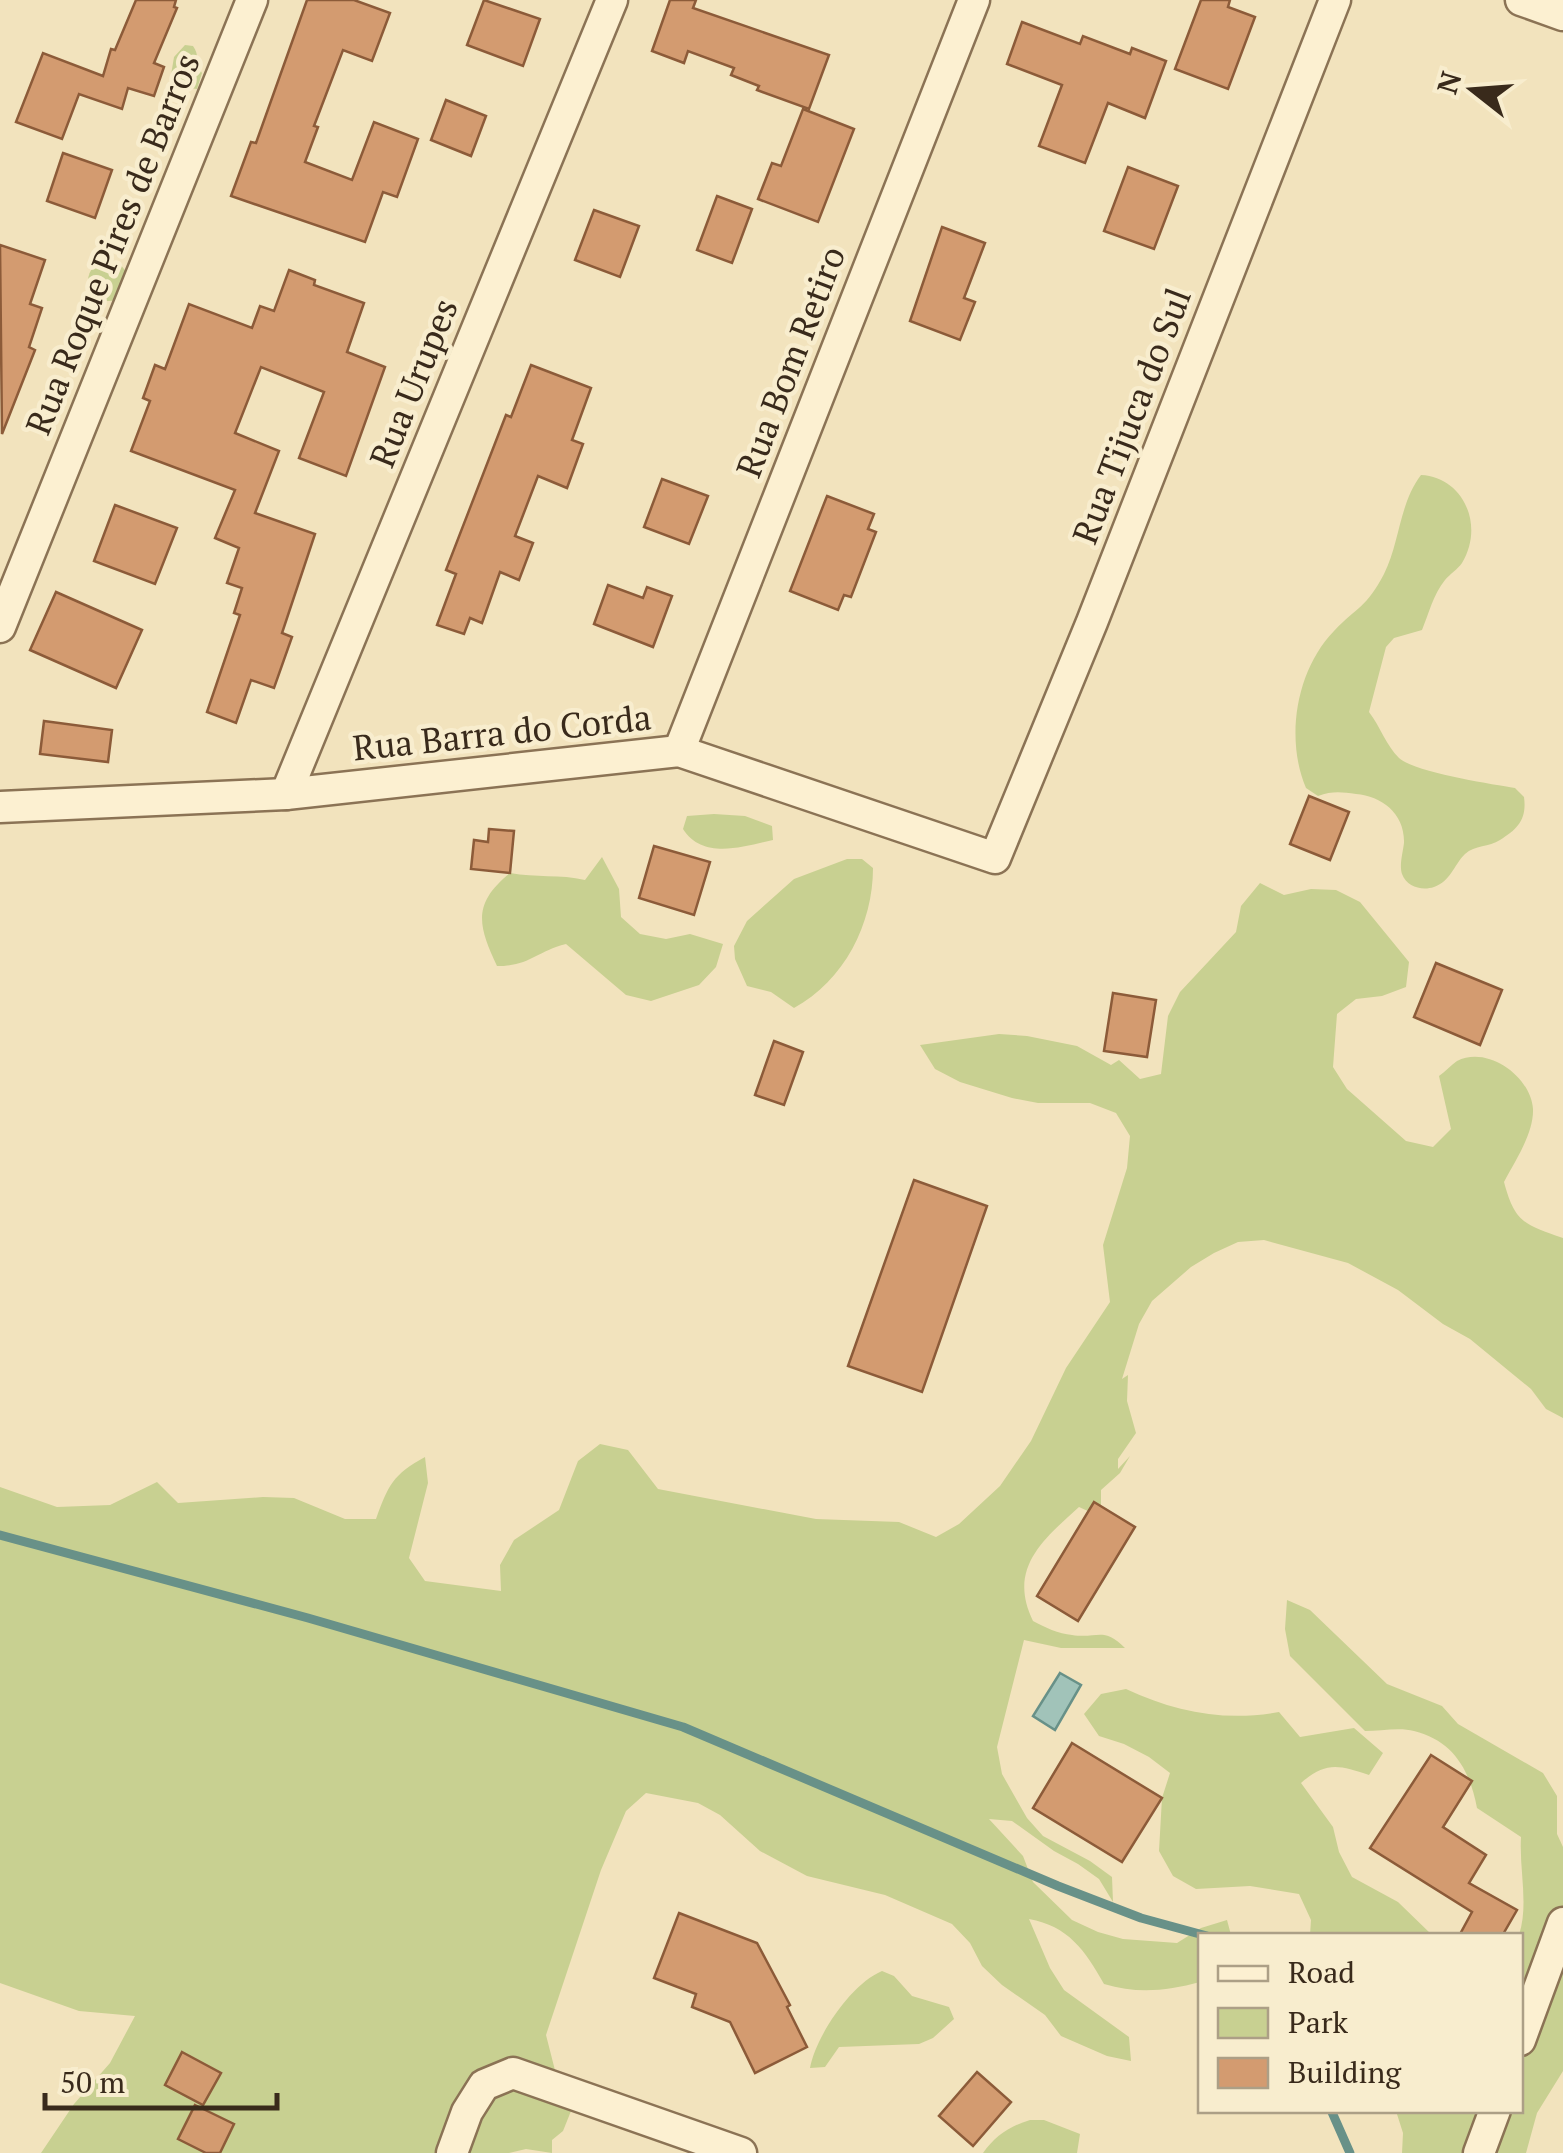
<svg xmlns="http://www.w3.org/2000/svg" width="1563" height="2153" font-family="'PT Serif',serif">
<rect width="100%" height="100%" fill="#f2e3bd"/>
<g fill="#c8d091">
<path d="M185,45L193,46C200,55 195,64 202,73L197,89L182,87L171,75L174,57Z"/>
<circle cx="108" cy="281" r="20"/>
<path d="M1421,475C1463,477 1485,525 1462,563C1458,569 1450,574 1445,580C1433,595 1429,613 1422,630L1394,638L1386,647L1369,712C1381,728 1386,745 1399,758C1414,772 1491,784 1515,788L1524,797C1527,819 1518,829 1500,840C1489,847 1475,845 1465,854C1453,866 1451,881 1434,887C1422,891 1407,887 1402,874C1399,865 1403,852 1404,843C1405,814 1382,796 1356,794C1341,792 1332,791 1318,796L1306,788C1285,739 1296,670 1334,631C1358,606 1366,608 1384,574C1400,542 1399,504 1421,475Z"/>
<path d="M714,814L745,816L772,826L773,840C742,847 703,860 683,829L687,816Z"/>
<path d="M602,857L619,889L621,917L640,934L666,939L690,934L723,944L716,967L699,985L651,1001L626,995L566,944C535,952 530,966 497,966C478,925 472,904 510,873C536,878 560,874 585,880Z"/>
<path d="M847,859H862L873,868C873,924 844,981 794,1008L771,992L747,986L735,959L734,946L747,921L794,879Z"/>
<path d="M1260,883L1284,895L1311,889L1336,890L1360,902L1409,962L1406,987L1382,996L1356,999L1337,1014L1333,1067L1347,1089L1406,1141L1433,1147L1451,1129L1439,1076C1445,1072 1451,1065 1457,1061C1488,1045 1531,1077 1533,1109C1534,1133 1515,1161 1504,1182C1515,1223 1524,1224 1563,1238V1418L1546,1409L1531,1389L1470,1339L1443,1324L1398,1290L1348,1263L1264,1240L1238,1242L1214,1253L1191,1267L1152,1301L1139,1324L1122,1379L1128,1375L1127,1401L1136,1433L1118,1459V1469L1130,1456L1120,1473L1101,1490V1517L1079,1507C1044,1539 1007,1568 1033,1621C1044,1627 1059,1634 1072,1635C1098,1639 1103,1626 1125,1648H1061L1024,1640L997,1747L1002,1774L1027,1818L1043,1836L1090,1861L1112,1877L1113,1902L1099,1879L1078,1864L1054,1851L1012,1821L989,1819L1023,1856L1033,1882L1072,1920L1098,1932L1123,1939L1177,1943L1201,1928L1227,1920L1231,1935L1200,1936V1982C1167,1991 1137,1994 1104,1984C1085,1950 1068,1926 1029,1919L1050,1968L1064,1990L1129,2037L1131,2061L1107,2056L1061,2036L1045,2015L1002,1985L982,1966L970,1943L952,1924L885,1895L807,1876L760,1851L720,1815L698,1803L646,1793L626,1811L601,1870L546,2035L559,2086L571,2111L563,2131L552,2140V2153L526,2149L509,2153H41L74,2104L110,2063L135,2016L79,2011L0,1983V1487L57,1507L110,1505L157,1482L178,1503L263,1497L294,1498L345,1519H376C388,1486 393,1474 425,1457L428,1483L409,1558L425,1581L501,1591L500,1565L514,1540L559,1510L578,1461L600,1444L628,1450L658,1489L816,1519L899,1522L936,1537L959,1524L1000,1486L1031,1441L1066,1368L1110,1302L1103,1245L1127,1168L1130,1136L1116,1113L1090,1103H1038L1012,1098L960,1082L935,1069L920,1045L999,1034L1027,1036L1077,1046L1111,1065L1119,1060L1140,1079L1161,1074L1168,1016L1180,992L1236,932L1241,906Z"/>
<path d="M1287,1600L1310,1610L1387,1684L1442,1706L1458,1724L1543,1773L1557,1796V1834L1563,1847V2071L1537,2113L1526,2153H1402L1403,2133L1396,2111L1520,2110L1519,1935C1529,1904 1519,1870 1521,1837L1477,1808C1470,1771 1454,1741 1414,1731C1400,1727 1380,1731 1365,1731L1290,1656L1285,1629Z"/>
<path d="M1126,1689C1175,1712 1225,1722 1279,1712L1300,1737L1354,1728L1383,1753L1369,1775C1339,1765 1326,1761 1301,1783L1333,1827L1339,1852L1352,1877L1398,1902L1432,1935H1310L1311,1920L1299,1894L1250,1886L1196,1889L1173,1876L1159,1851L1162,1798L1170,1773L1149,1757L1124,1744L1099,1736L1084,1714L1101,1694Z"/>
<path d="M882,1971L894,1976L912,1996L949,2007L954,2019L933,2038L919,2044L839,2047L825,2067L810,2068C816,2036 851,1984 882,1971Z"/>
<path d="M1030,2120H1044L1080,2134L1077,2153H983C995,2136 1010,2126 1030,2120Z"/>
</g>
<polygon fill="#a1c3b9" stroke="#689188" stroke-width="2.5" points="1060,1673 1081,1685 1055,1730 1033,1716"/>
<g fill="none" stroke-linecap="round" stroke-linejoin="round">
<g stroke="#689188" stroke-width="9">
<polyline points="0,1535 308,1618 683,1727 1058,1886 1141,1918 1207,1936"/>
<polyline points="1331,2110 1350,2153"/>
</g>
</g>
<g fill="#d39b70" stroke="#8c5b39" stroke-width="2.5">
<polygon points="136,0 176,0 174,7 177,8 154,63 164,67 154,96 128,88 122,109 79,94 62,139 16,122 43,53 103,76 111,49 115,50"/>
<polygon points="307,0 354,0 390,13 372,61 343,50 314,126 318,127 305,162 352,180 374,122 418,139 397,197 383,192 365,242 231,196 251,142 256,143"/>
<polygon points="484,0 540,19 523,66 467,45"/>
<polygon points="670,0 696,0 693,8 829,55 809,109 757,90 759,86 731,75 734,68 688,51 684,63 652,51"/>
<polygon points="1201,0 1230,0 1228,7 1255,17 1228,89 1175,69"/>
<polygon points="1022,22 1080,44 1083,36 1130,54 1132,48 1166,61 1145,118 1108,103 1085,163 1039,146 1062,85 1007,64"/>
<polygon points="446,100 486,116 471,156 431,140"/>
<polygon points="803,109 854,129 818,222 758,199 772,163 781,166"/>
<polygon points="63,153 112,170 95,218 47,201"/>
<polygon points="1128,167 1178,186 1154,249 1104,231"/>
<polygon points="717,196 752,209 732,263 697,250"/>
<polygon points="594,210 639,226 620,277 575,260"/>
<polygon points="942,227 985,243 964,298 975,302 960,340 910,321"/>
<polygon points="0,245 45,260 30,304 42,308 29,347 35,350 2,434"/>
<polygon points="289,270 315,280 314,285 364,303 347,352 385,367 346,476 299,458 324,392 261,367 235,433 279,451 255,513 315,534 282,633 292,637 274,688 251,680 236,723 207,712 240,615 234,613 242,588 227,583 239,548 215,538 235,490 131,451 150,401 143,398 155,365 165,369 189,304 252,328 260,306 274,311"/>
<polygon points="531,365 591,388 572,440 583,444 567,488 538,476 515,536 533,543 519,580 500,572 482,623 470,618 464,634 437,625 456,574 446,570 506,415 511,417"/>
<polygon points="662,479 708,496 689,544 644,527"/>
<polygon points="827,496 874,514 868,529 876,532 851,597 844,595 838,610 790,591"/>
<polygon points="115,505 177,528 155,584 94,561"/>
<polygon points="608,585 643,598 647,587 672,596 653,647 594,624"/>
<polygon points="56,592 142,630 116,688 30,650"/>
<polygon points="44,721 112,730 108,762 40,754"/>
<polygon points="1309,796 1349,812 1330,860 1290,844"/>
<polygon points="489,829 514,831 510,873 471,869 474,840 488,842"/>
<polygon points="654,846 710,862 694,915 639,898"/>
<polygon points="1436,963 1502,990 1480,1045 1414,1017"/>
<polygon points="1113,993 1156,1000 1147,1057 1104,1051"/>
<polygon points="774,1041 803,1052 784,1105 755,1095"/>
<polygon points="914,1180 987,1206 922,1392 848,1366"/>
<polygon points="1094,1502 1135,1527 1078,1621 1037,1596"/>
<polygon points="1072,1743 1162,1798 1122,1862 1033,1808"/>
<polygon points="1431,1755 1472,1781 1443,1827 1486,1855 1469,1883 1517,1910 1502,1936 1459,1936 1472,1912 1370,1848"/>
<polygon points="679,1913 757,1943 790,2005 787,2007 807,2047 755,2073 730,2022 692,2007 696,1994 654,1978"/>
<polygon points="182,2052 221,2073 203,2105 165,2085"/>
<polygon points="977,2072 1011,2102 973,2146 939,2116"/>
<polygon points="195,2105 234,2124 220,2153 206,2153 178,2139"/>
</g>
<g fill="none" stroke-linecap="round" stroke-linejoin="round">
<g stroke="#8b7355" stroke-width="35">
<g id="minor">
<polyline points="1521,0 1563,15"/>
<polyline points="0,627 252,0"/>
<polyline points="679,751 974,0"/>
<polyline points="286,794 612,0"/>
<polyline points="0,807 286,794 679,751 995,858 1092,622 1335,0"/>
<polyline points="1520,2040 1563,1923"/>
<polyline points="452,2153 467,2112 484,2085 513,2073 741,2153"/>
<polyline points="1479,2153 1495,2110"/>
</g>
</g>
<use href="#minor" stroke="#fcf0d1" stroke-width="30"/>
</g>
<g text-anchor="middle" stroke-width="9" stroke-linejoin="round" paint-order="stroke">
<g font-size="35" fill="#392a1b" stroke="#f8edce">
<text transform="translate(113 244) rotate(-68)" y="12">Rua Roque Pires de Barros</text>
<text transform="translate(791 362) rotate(-69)" y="12">Rua Bom Retiro</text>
<text transform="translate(414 383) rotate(-68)" y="12">Rua Urupes</text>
<text transform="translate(1132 416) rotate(-69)" y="12">Rua Tijuca do Sul</text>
<text transform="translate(502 733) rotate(-6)" y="12">Rua Barra do Corda</text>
</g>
</g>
<rect x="1198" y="1933" width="325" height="180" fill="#f8edce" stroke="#ac9f86" stroke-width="2.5"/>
<rect x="1218" y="1966" width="50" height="15" fill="#fcf0d1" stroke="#ac9f86" stroke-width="2.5"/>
<text x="1288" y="1983" font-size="30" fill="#392a1b">Road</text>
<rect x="1218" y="2008" width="50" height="30" fill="#c8d091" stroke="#ac9f86" stroke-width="2.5"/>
<text x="1288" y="2033" font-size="30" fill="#392a1b">Park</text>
<rect x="1218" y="2058" width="50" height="30" fill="#d39b70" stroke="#ac9f86" stroke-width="2.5"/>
<text x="1288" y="2083" font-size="30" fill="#392a1b">Building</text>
<g transform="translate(1473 90) rotate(287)" stroke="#f8edce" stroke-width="8" paint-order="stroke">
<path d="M0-8L18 38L0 25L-18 38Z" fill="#392a1b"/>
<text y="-15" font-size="28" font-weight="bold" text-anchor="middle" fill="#392a1b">N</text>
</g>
<path d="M45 2093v15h232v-15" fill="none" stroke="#392a1b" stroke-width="5"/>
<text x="60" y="2093" font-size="30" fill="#392a1b" stroke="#f8edce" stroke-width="8" paint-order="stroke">50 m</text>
</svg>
